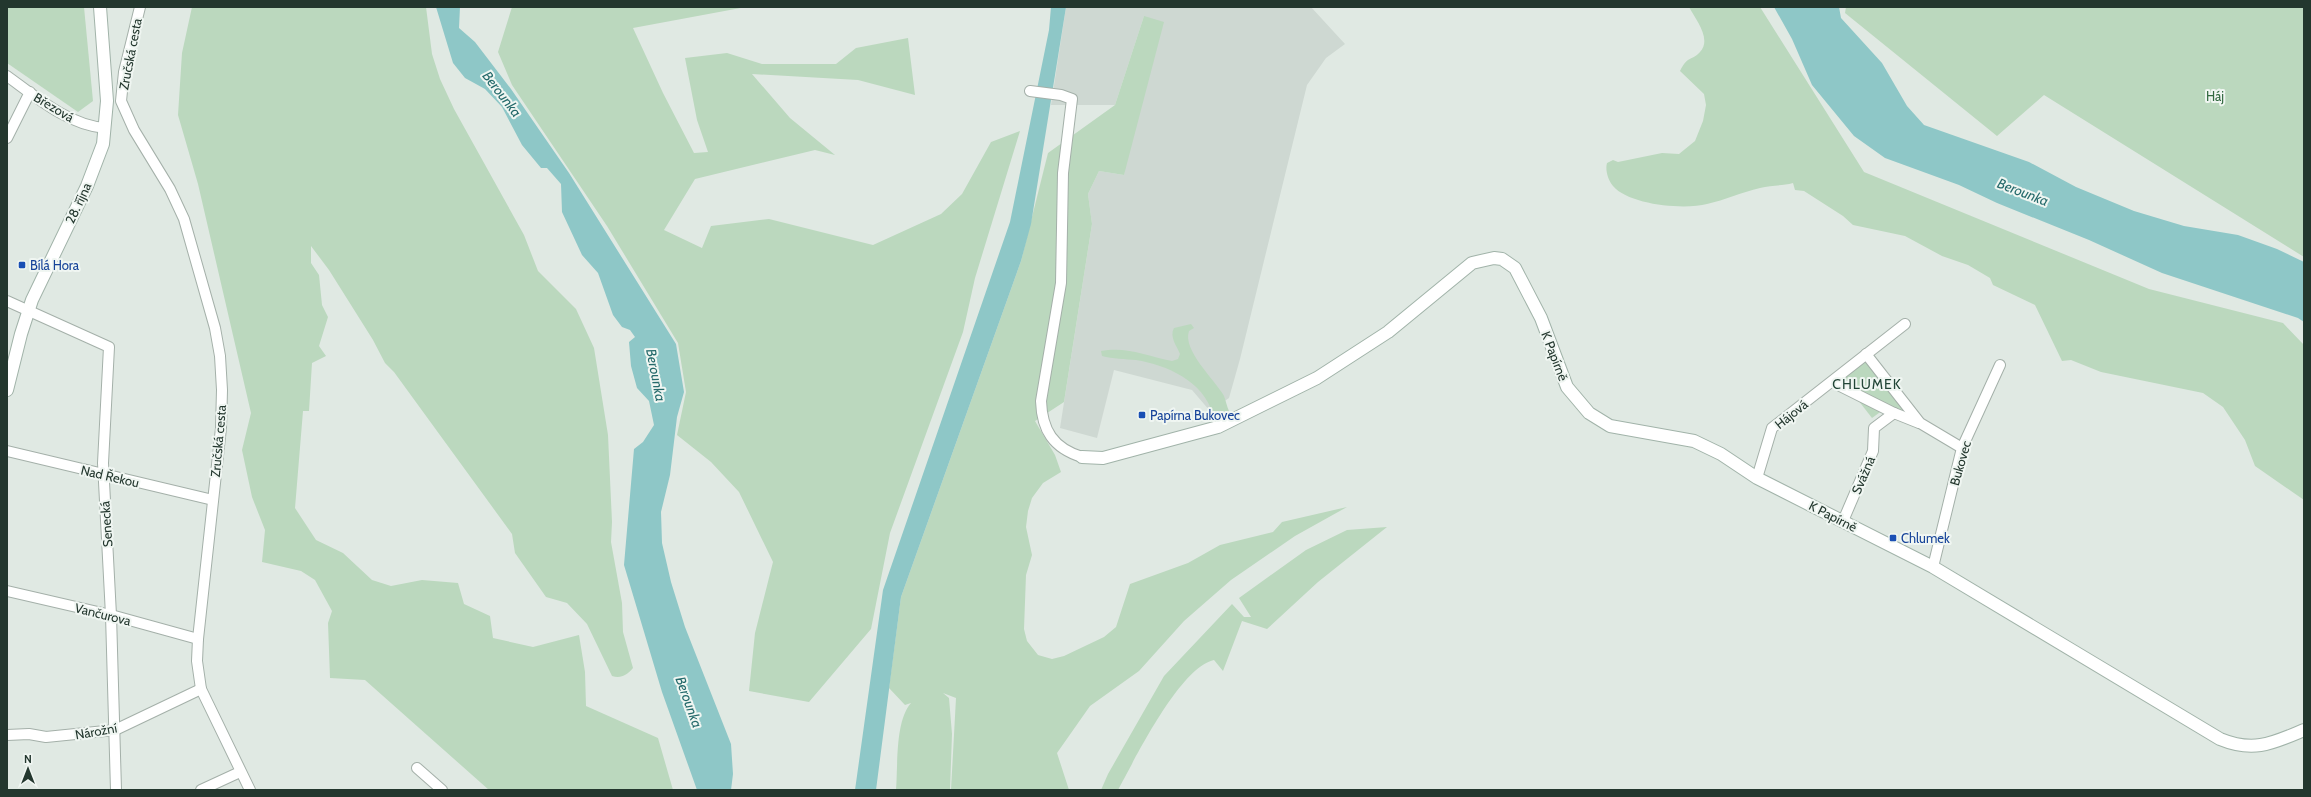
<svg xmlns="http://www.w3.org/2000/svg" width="2311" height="797" font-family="Cabin,sans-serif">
<rect width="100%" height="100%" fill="#e0e9e3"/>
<polygon fill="#ced8d2" points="1066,7 1311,7 1345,44 1326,58 1307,85 1240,359 1229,398 1210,411 1192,390 1114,370 1097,438 1060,428 1092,224 1088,194 1099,171 1124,175 1144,16 1115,105 1051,105"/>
<g fill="#bbd8be">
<polygon points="7,7 84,7 93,101 78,112 7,63"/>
<path d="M192,7H426L432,54L440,79L454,109L524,235L538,271L576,309L594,348L608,435L612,522L611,542L622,603L623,632L633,668C627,675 621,679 612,676L587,624L567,603L546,597L515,553L512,534L394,372L385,363L373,340L329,270L311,246V263L319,275L322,305L328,317L319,346L326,356L312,363L309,411H303L295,508L316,540L343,553L372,580L391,586L422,580L458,583L464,604L490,616L493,638L533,647L579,635L585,672L586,706L658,738L673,790H489L365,680L330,678L328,623L332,611L315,580L301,571L262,562L265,530L252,497L242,450L251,413L198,184L178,115L182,53Z"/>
<polygon points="512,7 746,7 633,28 663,93 694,153 708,152 697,120 685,58 727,53 762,64 836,64 856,48 908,38 915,95 858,80 752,74 790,118 835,155 815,150 695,179 664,230 702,248 711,226 769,219 873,245 941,214 962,194 991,142 1020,131 975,278 963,332 890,533 871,629 809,702 749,691 755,633 773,562 739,492 711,462 677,435 686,392 678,343 607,226 512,85 498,52"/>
<path d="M1689,7H1760L1864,172L2149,289L2283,323L2304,345V500L2255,466L2245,440L2223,407L2203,393L2101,372L2071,360L2062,361L2035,305L1993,285L1990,278L1968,265L1942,256L1905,236L1853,225L1843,216L1804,191L1795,190L1793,183C1782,186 1771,185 1760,188C1742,192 1725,200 1707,204C1684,210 1629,205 1613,186C1608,180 1605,170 1607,163L1613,160L1618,162L1662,153L1679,154L1695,141L1703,121L1706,105L1704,94L1680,71C1688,55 1692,61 1700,52C1712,39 1696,20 1689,7Z"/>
<polygon points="1846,7 2304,7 2304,257 2044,95 1997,136 1845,13"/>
<path d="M1144,16L1164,22L1124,175L1099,171L1088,194L1092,224L1064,402L1035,421L1055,455L1061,472L1043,483L1032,498L1028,511L1026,527L1032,555L1026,575L1024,629L1027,641L1038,655L1052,659L1064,656L1104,637L1116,627L1130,584L1188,563L1220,545L1273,532L1282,522L1347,507L1295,536L1231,580L1184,621L1139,671L1090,706L1057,753L1069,790H951L956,698L943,693L949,698L952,734L950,790H896C898,765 895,721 911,703L905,705L889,688L901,597L1021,261L1048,153L1115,105Z"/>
<path d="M1191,324L1194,328L1189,331C1182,350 1215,380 1224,396C1226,401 1227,407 1229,411L1225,416L1220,417L1213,414C1203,381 1167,365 1136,360C1125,359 1113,359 1102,356L1101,351C1126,346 1148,356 1172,361L1178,359L1180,354C1177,346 1169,337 1174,328Z"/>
<polygon points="1865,362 1872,363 1915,419 1845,385 1846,376 1860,363"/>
<polygon points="1858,400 1883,410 1872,418"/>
<path d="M1387,527L1318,582L1267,629L1242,621L1223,671L1214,660C1180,667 1135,759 1118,790H1101L1108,774L1164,676L1232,604L1244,617H1251L1239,598L1306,550L1347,530Z"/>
</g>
<g fill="#8ec7c7">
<polygon points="436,7 460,7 459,28 475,42 511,89 569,173 676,344 684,392 677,417 670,475 661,512 662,543 671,582 685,627 731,744 733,774 731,790 697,790 662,692 624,565 634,449 643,442 654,425 649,401 637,388 631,366 629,342 635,337 630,330 622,327 613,315 598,273 582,255 562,212 561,184 547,168 541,168 522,145 502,107 485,89 465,78 453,63"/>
<polygon points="1051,7 1066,7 1031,224 1021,261 901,597 876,790 855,790 883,590 1010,222 1049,30"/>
<polygon points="1774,7 1839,7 1841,18 1882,63 1907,106 1924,125 2029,162 2076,187 2134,211 2184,226 2238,235 2277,249 2304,262 2304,322 2298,318 2162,273 2089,240 1997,203 1959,185 1885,158 1854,136 1812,85 1792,39"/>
</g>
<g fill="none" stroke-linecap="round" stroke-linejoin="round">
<g stroke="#a4b0a9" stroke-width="12">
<g id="street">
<polyline points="140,7 124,72 121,101 134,130 170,189 184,219 215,328 220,356 222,390 221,428 198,639 197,661 201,689 250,790"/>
<path d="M7,76C36,97 68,125 105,128"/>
<path d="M1030,91L1061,95L1072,99L1063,173L1061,283L1041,401C1042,430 1053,448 1082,457"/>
<polyline points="7,138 30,92"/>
<polyline points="7,301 109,347 103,463 111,615 116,790"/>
<polyline points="1866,354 1920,423 1962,448"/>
<polyline points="1832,382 1894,413 1919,423"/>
<polyline points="7,451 213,500"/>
<polyline points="1757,478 1772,428 1905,324"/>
<polyline points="1843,521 1873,451 1874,428 1894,413"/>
<polyline points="1933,567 1962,448 2000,365"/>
<polyline points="7,591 111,615 198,639"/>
<polyline points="7,735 29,734 46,737 115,730 201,689"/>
<polyline points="417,768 442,790"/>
<polyline points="201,790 240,772"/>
</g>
</g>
<g stroke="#a1b3a9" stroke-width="14">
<g id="secondary">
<polyline points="7,390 21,334 32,300 87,186 103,144 107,101 100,7"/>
<path d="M1082,457L1103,458L1218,427L1317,378L1388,332L1472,263L1494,258L1502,259L1515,268L1541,318L1567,387L1589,413L1610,426L1694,441L1721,454L1757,478L1933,567L2220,739C2254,753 2273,743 2304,730"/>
</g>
</g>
<use href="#street" stroke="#fff" stroke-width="10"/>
<use href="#secondary" stroke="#fff" stroke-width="12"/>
</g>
<g fill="#1a4fb4" stroke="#f0f6f2" stroke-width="1.5">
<rect x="18" y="261" width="8" height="8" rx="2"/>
<rect x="1138" y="411" width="8" height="8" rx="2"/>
<rect x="1889" y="534" width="8" height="8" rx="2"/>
</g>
<g text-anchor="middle" stroke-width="4" stroke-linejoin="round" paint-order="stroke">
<g font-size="13" fill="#23372e" stroke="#f0f6f2">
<text transform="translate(130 54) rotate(-79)" y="5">Zručská cesta</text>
<text transform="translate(54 107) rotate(31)" y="5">Březová</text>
<text transform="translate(78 203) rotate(-65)" y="5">28. října</text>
<text transform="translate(1555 356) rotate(69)" y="5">K Papírně</text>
<text transform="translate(1791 414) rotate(-39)" y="5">Hájová</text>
<text transform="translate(218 441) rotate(-85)" y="5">Zručská cesta</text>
<text transform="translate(1960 463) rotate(-74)" y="5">Bukovec</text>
<text transform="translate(1863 475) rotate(-67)" y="5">Svážná</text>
<text transform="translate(110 476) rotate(13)" y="5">Nad Řekou</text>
<text transform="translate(1833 516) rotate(27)" y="5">K Papírně</text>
<text transform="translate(106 524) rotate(-94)" y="5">Senecká</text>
<text transform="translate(103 614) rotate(14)" y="5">Vančurova</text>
<text transform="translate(96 731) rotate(-10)" y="5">Nárožní</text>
</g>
<g font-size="13" fill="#32683f" stroke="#f0f6f2">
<text x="2215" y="101">Háj</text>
</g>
<g font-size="13" fill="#164399" stroke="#f0f6f2" text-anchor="start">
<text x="30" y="270">Bílá Hora</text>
<text x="1150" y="420">Papírna Bukovec</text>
<text x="1901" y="543">Chlumek</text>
</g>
<g font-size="14" font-style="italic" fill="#256a6b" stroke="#f0f6f2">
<text transform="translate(502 94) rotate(52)" y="5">Berounka</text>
<text transform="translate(2023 192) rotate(21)" y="5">Berounka</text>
<text transform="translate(656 375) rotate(79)" y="5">Berounka</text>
<text transform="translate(689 702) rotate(70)" y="5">Berounka</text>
</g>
<g font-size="14" letter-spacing="1" fill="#224637" stroke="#f0f6f2">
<text x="1867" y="389">CHLUMEK</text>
</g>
</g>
<rect width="2311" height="797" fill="none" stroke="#23372e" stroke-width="16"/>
<g transform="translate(28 769)" stroke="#f0f6f2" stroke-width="3" paint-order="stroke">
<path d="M0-3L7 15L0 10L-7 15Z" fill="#23372e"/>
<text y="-6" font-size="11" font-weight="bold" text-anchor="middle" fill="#23372e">N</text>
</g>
</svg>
